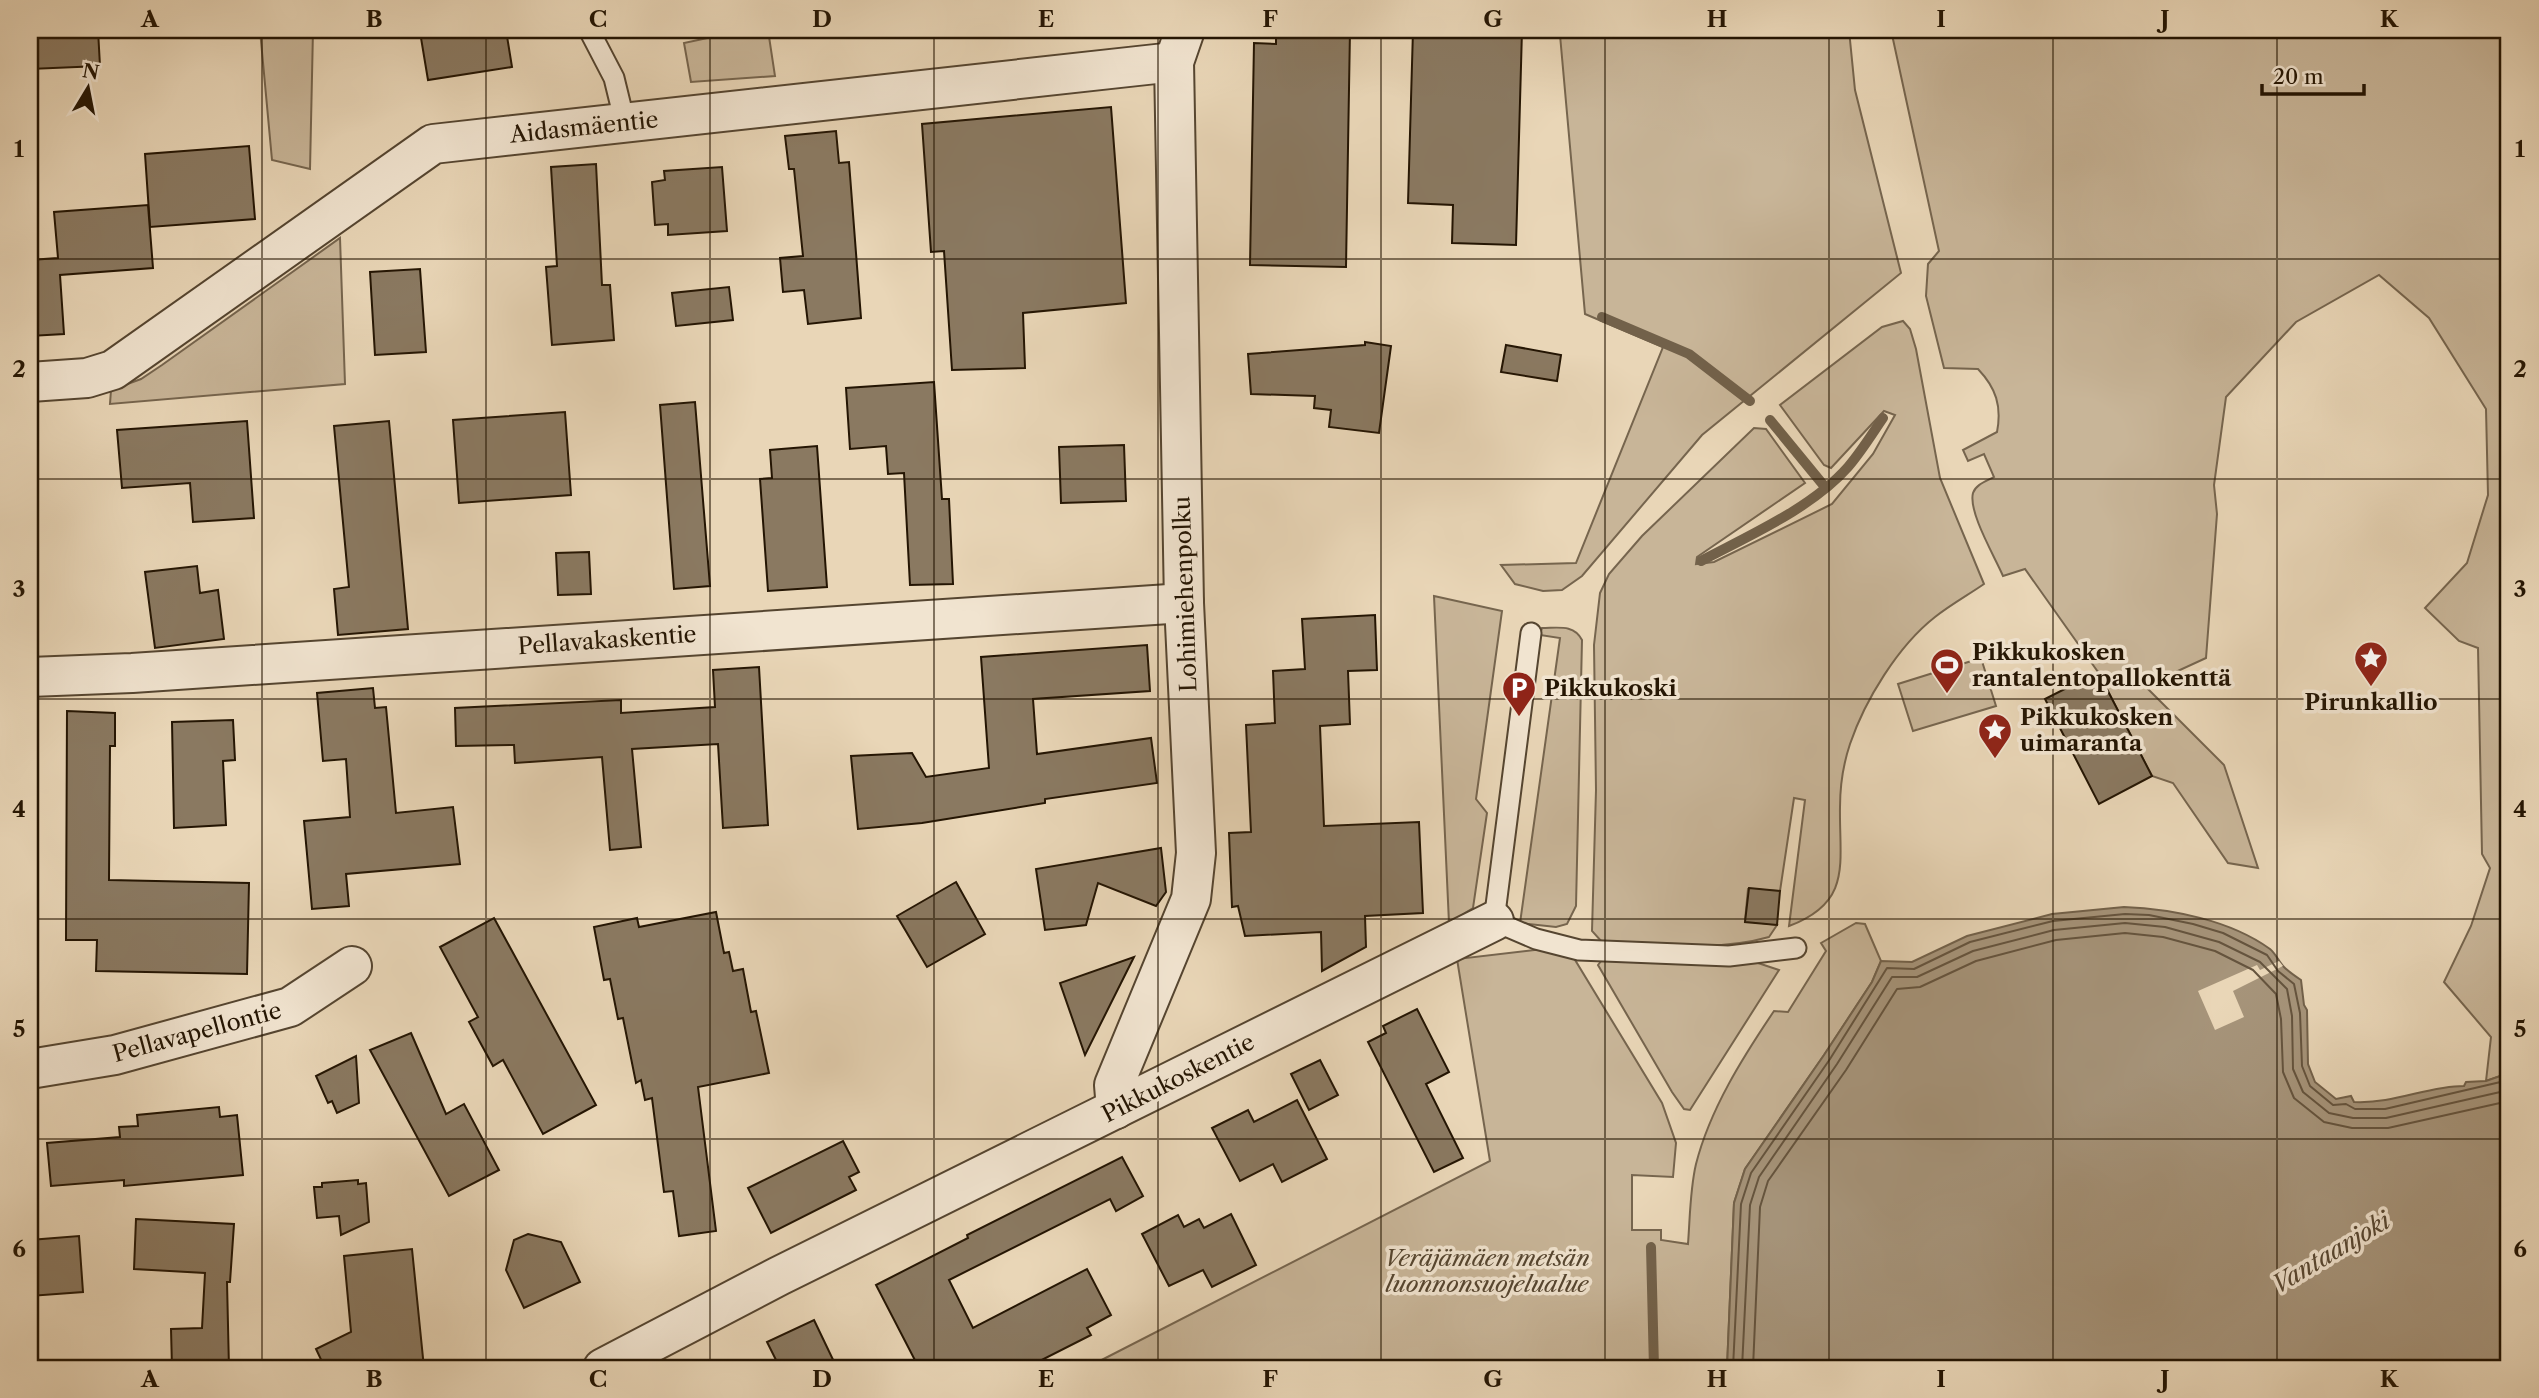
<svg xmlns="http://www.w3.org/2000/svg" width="2539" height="1398" font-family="'Libre Caslon Text',serif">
<rect width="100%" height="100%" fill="#e9d6b7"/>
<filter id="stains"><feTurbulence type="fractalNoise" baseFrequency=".00286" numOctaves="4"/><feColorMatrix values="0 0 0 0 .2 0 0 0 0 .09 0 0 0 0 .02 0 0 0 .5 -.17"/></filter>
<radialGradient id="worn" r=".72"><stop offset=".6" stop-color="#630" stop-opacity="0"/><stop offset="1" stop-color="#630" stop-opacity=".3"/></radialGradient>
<g fill="#c8b598" stroke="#76654e" stroke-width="2">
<polygon points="260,30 313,30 310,169 272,160"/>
<polygon points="745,30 768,30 775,76 691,82 684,43"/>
<polygon points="1552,30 1849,30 1855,90 1901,273 1702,435 1582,576 1562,590 1543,591 1515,584 1501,565 1576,563 1663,347 1585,314 1560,35"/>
<path d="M1891,30H2509V1073L2486,1081L2491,1037L2444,982L2471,926L2490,868L2482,854L2478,648L2459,641L2425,608L2467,563L2488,495L2486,409L2429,318L2379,275L2296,322L2226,397L2214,485L2217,514L2206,658L2145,686L2224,765L2258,868L2228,863L2173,783L2152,776L2098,672L2025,569L2003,576C1995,557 1968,512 1973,493C1976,484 1987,481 1994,477L1984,454L1968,461L1963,450L1997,432C2002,406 1996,388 1978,369L1944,368L1926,296L1928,264L1939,251Z"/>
<polygon points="340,238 345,384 110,404 111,390 141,379 162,365"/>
<path d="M1903,321L1910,329L1916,349L1940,478L1984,584C1968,595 1950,605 1935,617C1898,646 1865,700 1850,744C1843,765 1840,786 1840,807C1839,863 1853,902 1789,926L1805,800L1794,798L1780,891L1748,889L1745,921L1777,925L1769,937C1717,952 1655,944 1602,942L1592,931L1596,790L1594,645L1600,593L1609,574L1642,536L1754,428L1766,429L1805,483L1697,557L1696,564L1714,562L1832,504L1873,454L1895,415L1884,411L1831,468L1824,465L1780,405L1882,327Z"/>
<polygon points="1434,596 1502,611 1476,799 1487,813 1473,908 1449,923"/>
<path d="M1542,628C1558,628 1574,624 1582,640L1576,906L1567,924L1556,927L1520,923L1560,638L1540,635Z"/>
<polygon points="1981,658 1996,706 1913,731 1898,684"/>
<path d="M1856,923L1865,924L1881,961L1872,982L1824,1055L1745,1169L1734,1203L1727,1368H1086L1490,1161L1457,959L1543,949L1572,955L1662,1103L1676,1143L1673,1177L1632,1175V1230H1661V1240L1688,1244C1690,1218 1690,1189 1696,1164C1710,1109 1743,1057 1774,1011L1788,1012L1826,951L1821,943Z"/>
<polygon points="1602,960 1755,962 1779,970 1690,1110 1684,1109 1672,1092 1598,965"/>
</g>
<path fill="#a6947a" stroke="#72614a" stroke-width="2" d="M2124,907C2172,909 2230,920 2270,949C2276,954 2279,962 2284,967C2289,972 2295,976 2301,980L2304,1005L2307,1010L2308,1064L2315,1082L2336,1099L2351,1096L2354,1102C2395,1104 2427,1086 2464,1086L2466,1082L2486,1081L2509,1073V1368H1727L1734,1203L1745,1169L1824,1055L1872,982L1881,961L1912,962L1967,936L2052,914Z"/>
<polygon fill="#e9d6b7" points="2279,961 2283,966 2233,991 2244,1017 2215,1030 2198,991 2257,965 2260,970"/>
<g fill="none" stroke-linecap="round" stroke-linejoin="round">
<g stroke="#65543e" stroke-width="2">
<polyline points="1733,1368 1741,1204 1751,1173 1830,1059 1887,968 1914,969 1970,942 2053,921 2125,914 2149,915 2193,924 2223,933 2267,955 2278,971 2294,984 2300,1013 2302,1066 2310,1086 2333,1105 2346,1104 2355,1109 2385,1109 2509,1080"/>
<polyline points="1742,1368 1750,1205 1759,1177 1837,1064 1892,977 1917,977 1973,951 2054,930 2125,923 2165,927 2219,942 2260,962 2287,989 2292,1016 2293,1069 2303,1092 2329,1113 2353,1118 2386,1118 2509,1090"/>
<polyline points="1753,1368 1760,1207 1768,1181 1846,1070 1897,989 1920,987 1976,961 2056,940 2125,933 2163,937 2215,951 2253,970 2276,994 2281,1019 2283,1072 2294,1098 2324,1122 2352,1128 2388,1128 2509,1101"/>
</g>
<g stroke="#72614a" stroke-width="10">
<polyline points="1602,317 1689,354 1750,401"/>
<polyline points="1770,420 1825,487"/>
<path d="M1701,561C1748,536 1812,508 1848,467C1861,452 1872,434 1883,418"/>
<polyline points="1651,1247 1654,1368"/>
</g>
</g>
<g fill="#8a7961" stroke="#241503" stroke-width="2">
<polygon points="30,30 98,30 100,66 30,69"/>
<polygon points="438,30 506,30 512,67 428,80 420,32"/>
<polygon points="1276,30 1350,30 1346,267 1250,265 1254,43 1276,44"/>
<polygon points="1413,30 1522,30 1516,245 1452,243 1453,205 1408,203"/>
<polygon points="1111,107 1126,303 1023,313 1025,368 952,370 944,251 931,252 922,124"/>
<polygon points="836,131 839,163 849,162 861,318 808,324 804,290 783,292 780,258 803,256 794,169 789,169 785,136"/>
<polygon points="249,146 255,219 150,227 145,154"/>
<polygon points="596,164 602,285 610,285 614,340 552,345 546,267 557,266 551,167"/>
<polygon points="722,167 727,231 668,235 668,224 655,225 652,182 665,180 664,171"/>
<polygon points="148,205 153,268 60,275 64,334 30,336 30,260 58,258 54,212"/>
<polygon points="420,269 426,352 375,355 370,272"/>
<polygon points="729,287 733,320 676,326 672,293"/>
<polygon points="1365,342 1391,346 1379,433 1329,427 1331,410 1314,408 1315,396 1251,394 1248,354 1365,345"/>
<polygon points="1506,345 1561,355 1557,381 1501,372"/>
<polygon points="934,382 942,499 949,499 953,584 910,585 904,473 888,474 886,446 850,449 846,388"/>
<polygon points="695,402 710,586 674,589 660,405"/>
<polygon points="565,412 571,495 459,503 453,420"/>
<polygon points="247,421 254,518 193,522 190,483 122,488 117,430"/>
<polygon points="389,421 408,629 338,635 334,589 349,587 334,426"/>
<polygon points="1124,445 1126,501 1061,503 1059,447"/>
<polygon points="817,446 827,587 768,591 760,479 772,478 770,450"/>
<polygon points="589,552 591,594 558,595 556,553"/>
<polygon points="197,566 200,593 218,590 224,639 155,648 145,572"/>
<polygon points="1375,615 1377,670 1348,671 1350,724 1320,726 1324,826 1419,822 1423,913 1365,916 1366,947 1322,971 1321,932 1245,936 1238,906 1232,907 1229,833 1251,832 1246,725 1275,723 1273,671 1305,669 1302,619"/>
<polygon points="1147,645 1150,691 1033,699 1037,754 1151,738 1157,783 1045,799 1045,803 922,823 858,829 851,756 912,753 926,777 989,768 981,657"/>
<polygon points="759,667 768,825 723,828 718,744 632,749 641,847 610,850 602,757 515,763 514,745 456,746 455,708 621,700 621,713 715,707 713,670"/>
<polygon points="2098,672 2152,776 2099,804 2045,699"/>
<polygon points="373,688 375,708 386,707 396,813 453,807 460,864 346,874 349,906 312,909 304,821 350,817 346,759 323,761 317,693"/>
<polygon points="67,711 115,713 115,746 110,746 109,880 249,883 247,974 96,971 97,940 66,940"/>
<polygon points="233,720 235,760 223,761 226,825 174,828 172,722"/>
<polygon points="1161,848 1166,892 1156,906 1098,883 1086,925 1045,930 1036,869"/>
<polygon points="956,882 985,934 927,967 897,916"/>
<polygon points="1749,888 1780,891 1777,925 1745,922"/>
<polygon points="716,912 724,953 729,952 733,971 743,969 751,1012 756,1011 769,1073 698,1087 716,1231 679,1236 673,1191 664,1192 652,1098 645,1100 641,1080 636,1083 623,1018 618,1019 610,979 604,980 594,927 637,918 639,927"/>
<polygon points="494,918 596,1105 543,1134 503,1060 493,1066 469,1022 478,1017 440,947"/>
<polygon points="1134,957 1085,1055 1060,983"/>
<polygon points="1417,1009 1449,1072 1426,1084 1463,1158 1434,1172 1368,1042 1386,1033 1383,1026"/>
<polygon points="411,1033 446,1114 464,1104 499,1170 449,1196 370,1050"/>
<polygon points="356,1056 359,1103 337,1113 332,1101 328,1103 316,1076"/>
<polygon points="1320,1060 1338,1095 1309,1110 1291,1074"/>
<polygon points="1297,1100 1327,1159 1282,1182 1273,1164 1240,1181 1212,1128 1248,1110 1254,1122"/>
<polygon points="219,1107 220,1117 237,1115 243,1175 124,1186 124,1180 51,1186 47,1143 120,1137 119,1127 138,1126 137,1115"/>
<polygon points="843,1141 859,1172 849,1177 856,1190 771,1233 748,1188"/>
<polygon points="1122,1157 1143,1196 1116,1211 1110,1199 949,1280 973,1328 1087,1269 1111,1315 1087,1328 1091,1335 1026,1368 919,1368 876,1285 968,1238 967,1235"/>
<polygon points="358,1180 358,1184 366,1183 369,1222 341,1235 339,1216 317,1218 314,1187 322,1187 322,1183"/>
<polygon points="1231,1214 1256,1265 1212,1287 1203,1270 1169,1286 1142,1234 1178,1215 1184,1227 1199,1219 1204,1228"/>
<polygon points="136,1219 234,1224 230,1282 227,1282 229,1368 172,1368 171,1329 202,1328 205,1273 134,1269"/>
<polygon points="528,1234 561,1242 580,1282 524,1308 506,1270 514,1240"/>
<polygon points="79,1236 83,1292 30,1296 30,1240"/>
<polygon points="412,1249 424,1368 325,1368 316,1349 351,1332 344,1256"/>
<polygon points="814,1320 837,1368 780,1368 767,1342"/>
</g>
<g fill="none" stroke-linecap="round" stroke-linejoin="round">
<g stroke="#554530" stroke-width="23">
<g id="service">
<polyline points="589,30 614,78 625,123"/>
<polyline points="1531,633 1494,921 1536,939 1579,950 1729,956 1796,948"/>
</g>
</g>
<g stroke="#554530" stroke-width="42">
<g id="minor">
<polyline points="30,382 87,378 113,370 433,144 1174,62"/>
<polyline points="30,677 132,673 1184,603"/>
<polyline points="30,1069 115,1055 290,1007 352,966"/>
<polyline points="1116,1109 1114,1085 1191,899 1196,853 1184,603 1174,62 1185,30"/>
<polyline points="603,1368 779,1276 1494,921"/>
</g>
</g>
<use href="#service" stroke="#f1e4d0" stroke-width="19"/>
<use href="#minor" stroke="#f1e4d0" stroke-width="38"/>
</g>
<path fill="none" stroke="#241503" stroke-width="2" stroke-opacity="0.55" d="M262,30V1368M486,30V1368M710,30V1368M934,30V1368M1158,30V1368M1381,30V1368M1605,30V1368M1829,30V1368M2053,30V1368M2277,30V1368M30,259H2509M30,479H2509M30,699H2509M30,919H2509M30,1139H2509"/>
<defs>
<g id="sight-pin" transform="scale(1.75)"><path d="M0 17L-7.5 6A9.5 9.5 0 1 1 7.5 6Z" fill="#8f2418" stroke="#f1e4d0"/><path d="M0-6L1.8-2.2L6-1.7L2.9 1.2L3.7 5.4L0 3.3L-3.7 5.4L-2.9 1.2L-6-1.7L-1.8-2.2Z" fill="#fff"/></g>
<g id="stadium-pin" transform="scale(1.75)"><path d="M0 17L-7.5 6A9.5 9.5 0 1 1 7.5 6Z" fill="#8f2418" stroke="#f1e4d0"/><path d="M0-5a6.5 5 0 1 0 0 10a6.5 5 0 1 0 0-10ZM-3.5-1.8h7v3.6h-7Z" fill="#fff"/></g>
<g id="parking-pin" transform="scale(1.75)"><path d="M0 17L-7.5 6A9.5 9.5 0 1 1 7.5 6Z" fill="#8f2418" stroke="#f1e4d0"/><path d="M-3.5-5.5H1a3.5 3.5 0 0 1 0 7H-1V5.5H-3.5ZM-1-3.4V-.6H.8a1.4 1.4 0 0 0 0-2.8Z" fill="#fff"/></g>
</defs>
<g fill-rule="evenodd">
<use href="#sight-pin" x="2371" y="658"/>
<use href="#stadium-pin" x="1947" y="665"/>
<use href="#parking-pin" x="1519" y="688"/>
<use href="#sight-pin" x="1995" y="730"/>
</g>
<g text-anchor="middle" stroke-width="7" stroke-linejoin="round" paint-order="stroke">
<g font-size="23" fill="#241503" stroke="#f1e4d0">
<text transform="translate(584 127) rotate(-6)" y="8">Aidasmäentie</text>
<text transform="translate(1185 594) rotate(-92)" y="8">Lohimiehenpolku</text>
<text transform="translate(607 640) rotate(-4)" y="8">Pellavakaskentie</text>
<text transform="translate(197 1032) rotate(-15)" y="8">Pellavapellontie</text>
<text transform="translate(1178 1078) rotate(-27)" y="8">Pikkukoskentie</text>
</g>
<g font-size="23" font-weight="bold" fill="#241503" stroke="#f1e4d0" text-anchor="start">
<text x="1972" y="660">Pikkukosken<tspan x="1972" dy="26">rantalentopallokenttä</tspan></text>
<text x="1544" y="696">Pikkukoski</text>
<text x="2371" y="710" text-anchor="middle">Pirunkallio</text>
<text x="2020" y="725">Pikkukosken<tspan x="2020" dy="26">uimaranta</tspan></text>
</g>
<g font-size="23" font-style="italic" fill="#554530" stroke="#f1e4d0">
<text x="1487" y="1266">Veräjämäen metsän<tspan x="1487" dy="26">luonnonsuojelualue</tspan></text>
</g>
<g font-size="24" font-style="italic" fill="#584833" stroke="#f1e4d0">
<text transform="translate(2331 1253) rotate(-31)" y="8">Vantaanjoki</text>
</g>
</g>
<rect width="2539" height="1398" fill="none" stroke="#e9d6b7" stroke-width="77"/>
<g transform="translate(88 88) rotate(10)" stroke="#f1e4d0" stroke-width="5" paint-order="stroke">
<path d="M0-5L12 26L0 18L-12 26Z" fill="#241503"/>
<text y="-10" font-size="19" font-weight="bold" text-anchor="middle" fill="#241503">N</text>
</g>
<path d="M2262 84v10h102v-10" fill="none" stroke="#241503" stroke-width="3.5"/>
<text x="2273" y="84" font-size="21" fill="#241503" stroke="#f1e4d0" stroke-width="5" paint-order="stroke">20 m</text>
<rect x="38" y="38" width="2462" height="1322" fill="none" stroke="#241503" stroke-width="2.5"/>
<g font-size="23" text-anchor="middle" font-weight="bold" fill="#241503">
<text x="150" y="27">A</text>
<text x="374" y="27">B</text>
<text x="598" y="27">C</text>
<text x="822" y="27">D</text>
<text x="1046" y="27">E</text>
<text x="1270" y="27">F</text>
<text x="1493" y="27">G</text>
<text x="1717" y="27">H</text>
<text x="1941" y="27">I</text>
<text x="2165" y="27">J</text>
<text x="2389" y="27">K</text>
<text x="19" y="157">1</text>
<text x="2520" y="157">1</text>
<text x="19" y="377">2</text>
<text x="2520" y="377">2</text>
<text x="19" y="597">3</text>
<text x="2520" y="597">3</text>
<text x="19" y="817">4</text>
<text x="2520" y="817">4</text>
<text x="19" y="1037">5</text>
<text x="2520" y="1037">5</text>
<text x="19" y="1257">6</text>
<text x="2520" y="1257">6</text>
<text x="150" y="1387">A</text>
<text x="374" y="1387">B</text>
<text x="598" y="1387">C</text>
<text x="822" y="1387">D</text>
<text x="1046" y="1387">E</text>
<text x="1270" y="1387">F</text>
<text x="1493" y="1387">G</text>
<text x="1717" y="1387">H</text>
<text x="1941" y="1387">I</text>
<text x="2165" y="1387">J</text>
<text x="2389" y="1387">K</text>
</g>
<rect width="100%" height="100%" filter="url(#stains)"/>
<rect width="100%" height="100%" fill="url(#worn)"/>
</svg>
